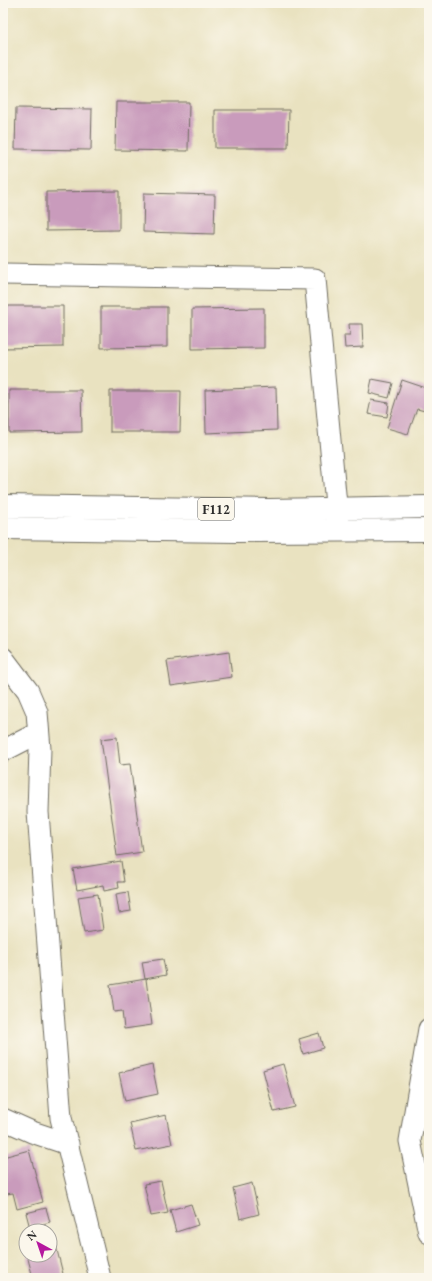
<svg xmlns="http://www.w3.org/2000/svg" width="432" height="1281" font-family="'EB Garamond',serif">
<rect width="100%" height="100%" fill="#fbf7ec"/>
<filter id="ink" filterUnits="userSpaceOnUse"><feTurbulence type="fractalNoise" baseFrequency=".025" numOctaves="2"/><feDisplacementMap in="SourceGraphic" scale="8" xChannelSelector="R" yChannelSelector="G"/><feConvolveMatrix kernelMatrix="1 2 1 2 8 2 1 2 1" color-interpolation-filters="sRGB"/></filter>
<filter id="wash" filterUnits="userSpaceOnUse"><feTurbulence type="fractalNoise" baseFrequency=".012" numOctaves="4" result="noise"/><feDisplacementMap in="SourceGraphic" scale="16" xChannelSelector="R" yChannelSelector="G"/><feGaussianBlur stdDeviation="0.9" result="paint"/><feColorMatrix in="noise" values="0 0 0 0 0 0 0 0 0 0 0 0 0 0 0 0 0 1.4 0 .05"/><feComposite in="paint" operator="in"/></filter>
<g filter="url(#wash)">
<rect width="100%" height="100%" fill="#e9e2c0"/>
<g id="blocks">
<g fill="#c99bbc">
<polygon points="116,102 189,102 188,151 115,150"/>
<polygon points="16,108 92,109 91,150 15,149"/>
<polygon points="215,110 289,110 288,148 215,148"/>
<polygon points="119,191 119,230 46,231 46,192"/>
<polygon points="144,193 215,195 214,234 143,232"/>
<polygon points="3,306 63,306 63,347 3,348"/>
<polygon points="101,307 167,307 167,347 101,348"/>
<polygon points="264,308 264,348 192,349 192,309"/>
<polygon points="349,324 362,324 363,347 345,348 344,335 350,335"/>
<polygon points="372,379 393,383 389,398 369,393"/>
<polygon points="402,380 429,389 429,412 417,409 408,434 387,428"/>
<polygon points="276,387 277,430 206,433 205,390"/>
<polygon points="9,390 81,390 82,432 9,433"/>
<polygon points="110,391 181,391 180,432 110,432"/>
<polygon points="371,400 389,403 387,417 368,414"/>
<polygon points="229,652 232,677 171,686 167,661"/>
<polygon points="117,737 120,765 130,764 142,852 117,856 101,739"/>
<polygon points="121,861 124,882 118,882 119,888 104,891 103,885 77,890 73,869"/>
<polygon points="128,892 131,911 119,913 116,894"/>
<polygon points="98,894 103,930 84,933 78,897"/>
<polygon points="163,959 166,975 145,979 142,962"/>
<polygon points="146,979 152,1025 124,1029 122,1011 114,1012 110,985"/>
<polygon points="319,1033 323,1048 303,1054 299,1039"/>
<polygon points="283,1064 295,1107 274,1112 263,1070"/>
<polygon points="152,1065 158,1094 125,1101 119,1073"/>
<polygon points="166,1115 172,1144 136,1151 130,1123"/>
<polygon points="29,1150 43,1202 17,1209 13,1193 6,1194 3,1183 3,1165 5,1164 3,1157"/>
<polygon points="161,1181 168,1213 151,1216 144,1184"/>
<polygon points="252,1183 259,1214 240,1219 233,1188"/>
<polygon points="191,1204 198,1225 176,1232 170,1210"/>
<polygon points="46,1208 50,1222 30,1228 26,1213"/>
<polygon points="53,1234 64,1278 33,1278 27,1255 50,1255 50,1235"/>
</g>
</g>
</g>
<g filter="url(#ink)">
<use href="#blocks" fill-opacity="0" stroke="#6e6b5f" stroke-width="1"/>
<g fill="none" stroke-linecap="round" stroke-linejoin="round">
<g stroke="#6e6b5f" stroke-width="23">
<g id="minor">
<polyline points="3,274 315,279 338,526"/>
<polyline points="3,658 28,691 37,712 40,749 38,812 61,1118 100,1278"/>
<polyline points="3,751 38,733"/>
<polyline points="429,1029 410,1141 429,1233"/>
<polyline points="3,1119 32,1132 68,1144"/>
</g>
</g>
<g stroke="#6e6b5f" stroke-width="24">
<g id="primary">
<polyline points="3,506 270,510 429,507"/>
<polyline points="3,528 237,531 429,530"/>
</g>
</g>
<use href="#minor" stroke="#fff" stroke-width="21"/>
<use href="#primary" stroke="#fff" stroke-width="22"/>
</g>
</g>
<g text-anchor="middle" stroke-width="3.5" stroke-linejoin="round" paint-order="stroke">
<rect fill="#fbf7ec" stroke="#696865" stroke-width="1" x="198" y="498" width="36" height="22" rx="3"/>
<g font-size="13" font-weight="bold" fill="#2b2b2b">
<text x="216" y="514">F112</text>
</g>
</g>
<rect width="432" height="1281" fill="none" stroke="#fbf7ec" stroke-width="16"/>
<g transform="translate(38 1243) rotate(320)"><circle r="19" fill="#fbf7ec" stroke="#a8a59f"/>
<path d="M0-3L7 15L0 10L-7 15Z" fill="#b5179e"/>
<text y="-6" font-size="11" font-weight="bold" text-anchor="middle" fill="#2b2b2b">N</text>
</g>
</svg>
